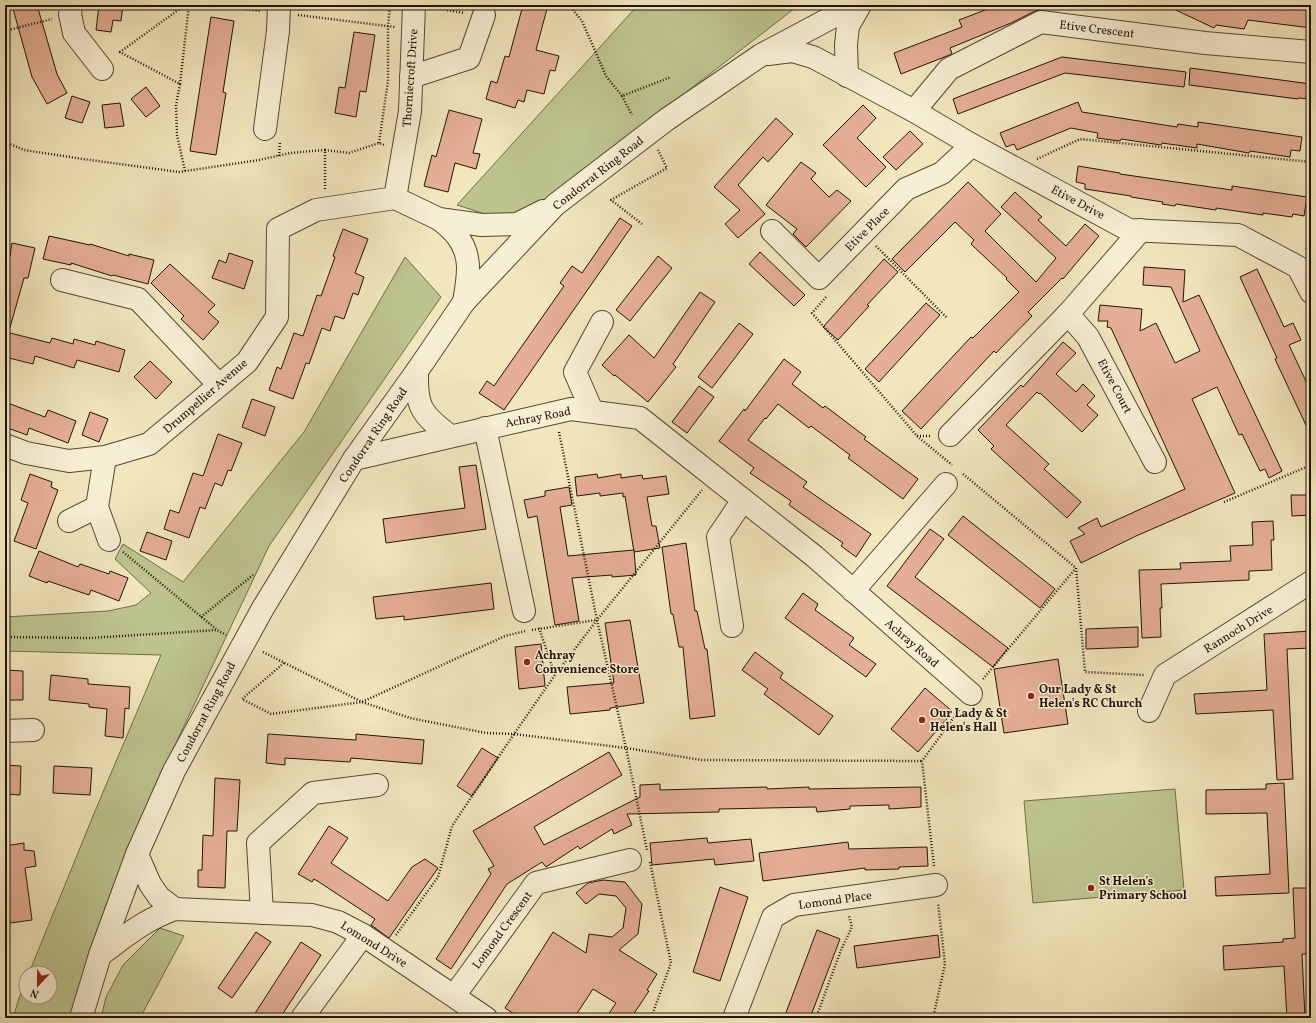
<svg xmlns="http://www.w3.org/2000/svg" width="1316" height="1023" font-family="Vollkorn,serif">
<rect width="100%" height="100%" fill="#f2e6bd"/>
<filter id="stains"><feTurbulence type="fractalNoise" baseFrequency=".005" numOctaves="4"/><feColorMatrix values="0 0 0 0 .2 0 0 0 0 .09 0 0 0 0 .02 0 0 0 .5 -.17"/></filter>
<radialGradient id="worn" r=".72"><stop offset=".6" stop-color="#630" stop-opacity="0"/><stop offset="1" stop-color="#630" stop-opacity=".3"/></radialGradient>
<g fill="#bdc48f" stroke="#6f6c4c">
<polygon points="638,5 799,5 516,224 457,205"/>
<polygon points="405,257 441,297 269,546 144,811 74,1018 13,1018 19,998 26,981 26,997 50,997 50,973 29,973 93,816 161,655 5,651 5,617 108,611 136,605 151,593 115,559 123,544 183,582 304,432"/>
<polygon points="1175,789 1184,890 1033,903 1024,801"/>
<polygon points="160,928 184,936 140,1018 101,1018 106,997 123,965"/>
</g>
<g fill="#e5ae96" stroke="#211408">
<polygon points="12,5 37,5 57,74 67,93 47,104 32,77"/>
<polygon points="99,5 123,5 121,21 113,20 111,32 96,30"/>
<polygon points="523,5 548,5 536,50 559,56 555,71 550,70 544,94 527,90 524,102 518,100 515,108 486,99 491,81 497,83 505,56 509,57"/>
<polygon points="998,5 1054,5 1054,6 1044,10 1035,11 1011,23 950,48 952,54 901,74 894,53 962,27 959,20"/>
<polygon points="1165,5 1293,5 1311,7 1311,28 1248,20 1244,29 1216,25 1214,28"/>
<polygon points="211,17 234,21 223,92 226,93 216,155 190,151"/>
<polygon points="354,32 375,35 366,92 360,91 356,117 335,113 339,87 345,88"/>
<polygon points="1062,57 1186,72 1184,87 1065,73 958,114 953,99"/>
<polygon points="1190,68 1311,84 1311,99 1298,98 1298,99 1189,85"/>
<polygon points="146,87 160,106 146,117 131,99"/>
<polygon points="72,96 90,102 82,123 65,118"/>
<polygon points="1078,102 1082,112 1177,127 1178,124 1198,127 1198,122 1302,137 1300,151 1291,150 1290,157 1250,151 1249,153 1197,144 1197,148 1162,143 1161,145 1121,139 1120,141 1097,138 1098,133 1071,128 1017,150 1014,144 1006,147 1000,133"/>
<polygon points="120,103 124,126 105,128 102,105"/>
<polygon points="863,105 876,118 857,138 886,167 866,187 823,145"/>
<polygon points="449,110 482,119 473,153 480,154 476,169 455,163 448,192 424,186 432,155 436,157"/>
<polygon points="776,118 793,134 768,162 763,157 738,185 765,214 738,238 725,224 740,210 714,187"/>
<polygon points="910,131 923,144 896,170 883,157"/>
<polygon points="801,162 816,173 811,179 829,197 837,190 851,201 806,247 793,234 797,229 766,205"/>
<polygon points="1078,166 1120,173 1120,174 1232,190 1232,186 1307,197 1304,216 1293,214 1292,217 1263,213 1263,215 1216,208 1216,210 1176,204 1175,206 1162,204 1163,202 1131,197 1131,196 1085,189 1085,184 1076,182"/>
<polygon points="968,182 1001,214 985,231 1036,282 1056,258 1001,207 1015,192 1042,217 1038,220 1066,246 1085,224 1099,236 1063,279 1062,278 1028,312 1032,316 996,353 994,351 921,429 902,411 971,337 973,338 1019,292 1006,279 1007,278 971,244 974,240 955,222 905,272 892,259"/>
<polygon points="620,218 632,226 504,410 479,393 487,381 494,386 564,286 560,283 572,266 582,273"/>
<polygon points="343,229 368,239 355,273 364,277 358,295 353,293 344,319 335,316 330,331 322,328 309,364 306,363 293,399 269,390 277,367 281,369 294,333 303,336 317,295 321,296 335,257 333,256"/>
<polygon points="49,236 90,245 90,244 129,256 129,254 154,260 148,284 113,275 112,276 71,263 71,265 43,259"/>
<polygon points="12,243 35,248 28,278 24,278 9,331 5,331 5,255 10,256"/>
<polygon points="760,252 805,295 794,306 749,264"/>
<polygon points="229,253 253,261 244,289 212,278 219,260 226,263"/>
<polygon points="658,256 672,268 630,321 616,310"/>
<polygon points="884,259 898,272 867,305 869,306 838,340 823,327"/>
<polygon points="170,264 215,305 208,312 219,322 203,340 181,319 184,316 151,283"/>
<polygon points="1144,267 1185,270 1183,302 1199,295 1282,471 1269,478 1265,469 1260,471 1242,434 1239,435 1217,387 1192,399 1235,493 1136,536 1081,563 1070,541 1085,534 1078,528 1097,518 1101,527 1185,489 1111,328 1107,327 1108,321 1098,321 1100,305 1142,309 1140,331 1156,323 1175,363 1200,351 1171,287 1143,285"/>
<polygon points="1257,269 1284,327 1293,323 1301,340 1289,345 1311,392 1311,436 1275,359 1277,358 1240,277"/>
<polygon points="700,292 715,302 673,364 676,367 648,402 615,375 614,376 602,365 629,335 654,358"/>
<polygon points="926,303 940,315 879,382 865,369"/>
<polygon points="739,323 753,334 712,388 698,377"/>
<polygon points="10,333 50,343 52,338 73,344 74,339 95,345 96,341 125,350 119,372 77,360 74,368 35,356 33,364 5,357"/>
<polygon points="1063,342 1076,353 1056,374 1076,392 1083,384 1095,396 1087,405 1098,415 1082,432 1040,393 1039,394 1037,392 1006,425 1049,464 1044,469 1081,502 1067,518 991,449 994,446 978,430 1021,385 1023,387"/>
<polygon points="784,359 801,372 792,384 823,408 825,406 866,437 864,439 918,479 903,499 848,458 850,455 811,426 809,428 778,404 766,419 765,418 748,440 807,482 803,487 871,534 856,557 841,546 843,543 789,505 791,501 750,473 754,468 719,441 744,409 745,411"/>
<polygon points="150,361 172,382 156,399 134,377"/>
<polygon points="699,386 714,397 687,433 672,422"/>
<polygon points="252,399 275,407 265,436 242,427"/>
<polygon points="5,402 45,417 48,410 76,421 68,443 29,428 27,435 5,427"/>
<polygon points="90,412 108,419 99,442 82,435"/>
<polygon points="218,434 242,443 231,471 228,470 222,486 215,483 205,509 200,507 189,538 164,529 170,510 179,513 193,473 203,476"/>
<polygon points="476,465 486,529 386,543 383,519 465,508 459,467"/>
<polygon points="30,474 52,482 51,487 58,490 36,549 14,541 28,503 21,500"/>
<polygon points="597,474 598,478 621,474 621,478 642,475 643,479 666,476 669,494 647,497 652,526 656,526 660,548 634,552 625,496 623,497 623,493 600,496 600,493 577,496 575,477"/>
<polygon points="569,487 572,505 560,507 568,556 634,550 636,575 612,577 612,575 572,578 579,621 555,625 537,516 528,518 524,500 545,496 545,491"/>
<polygon points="1291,495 1311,495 1311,515 1292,516"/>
<polygon points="963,516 1055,589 1040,608 948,535"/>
<polygon points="1273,521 1274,540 1271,540 1272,570 1249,571 1249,580 1161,584 1162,608 1160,608 1161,637 1142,638 1139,570 1181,569 1180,563 1231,561 1230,546 1253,545 1252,522"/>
<polygon points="930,529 944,539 915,577 1008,648 993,667 887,586"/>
<polygon points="147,532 172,541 166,560 140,551"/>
<polygon points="686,543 695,611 697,611 705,649 707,649 715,716 690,719 683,647 679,647 673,614 671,614 662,547"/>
<polygon points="39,551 78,567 80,564 109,574 110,571 128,578 119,601 91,590 89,595 48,581 47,583 29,576"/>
<polygon points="491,583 494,609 404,620 404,616 376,619 373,597"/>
<polygon points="803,593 818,604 815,610 854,638 849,645 876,664 866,677 785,618"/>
<polygon points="630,620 644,703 610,708 610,710 570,714 567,687 614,683 605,623"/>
<polygon points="1138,627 1138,647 1086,649 1086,629"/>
<polygon points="1311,631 1311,648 1287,649 1293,779 1277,780 1273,710 1196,714 1194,694 1267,690 1264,634"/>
<polygon points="541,644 545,686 519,689 515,647"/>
<polygon points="755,652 783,673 780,678 833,716 819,735 764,694 768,689 742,670"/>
<polygon points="1058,659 1068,724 1004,733 994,669"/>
<polygon points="5,670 23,671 23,700 5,700"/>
<polygon points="51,675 88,679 88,684 130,687 129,709 125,708 123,738 105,736 107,709 89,707 89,704 49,700"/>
<polygon points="925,688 953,712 918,752 891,729"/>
<polygon points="268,734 356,740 356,734 424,740 422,764 351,758 350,762 285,758 285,765 266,763"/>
<polygon points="482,748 498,758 472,796 457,786"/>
<polygon points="609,752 622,775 534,827 544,845 640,797 640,785 660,784 660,790 767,787 767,789 809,787 809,789 921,787 921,807 889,809 889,805 850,806 850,809 817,812 816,807 719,809 719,812 627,814 632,825 614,834 612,829 580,849 578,846 546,867 542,862 507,884 451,969 436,959 491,874 488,869 494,866 473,831"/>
<polygon points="5,765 21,766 20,795 5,794"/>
<polygon points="54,766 92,768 90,795 53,793"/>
<polygon points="215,778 240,780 237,831 227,831 225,888 198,887 198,870 202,870 203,835 213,836"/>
<polygon points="1284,783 1289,893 1216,896 1215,877 1270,874 1267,813 1206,814 1206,790 1266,789 1266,784"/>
<polygon points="329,826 348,838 331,863 388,901 412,867 425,859 438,868 389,938 371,925 375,919 319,882 314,879 312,882 298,874"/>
<polygon points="707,838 708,843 751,839 754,861 715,865 714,859 652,865 650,843"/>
<polygon points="848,842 849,849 927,847 928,866 899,867 899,869 865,870 865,868 763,881 759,853"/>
<polygon points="24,843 24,850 34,851 36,866 25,868 32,920 10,923 5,889 7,888 5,871 5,846"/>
<polygon points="603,880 625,882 642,904 638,934 619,950 657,974 647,990 649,991 633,1015 630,1013 626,1018 606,1018 616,1003 593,989 574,1018 520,1018 505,1008 553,932 586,953 589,934 612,937 623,928 626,908 616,896 599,894 586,904 576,893 588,883"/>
<polygon points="720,887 748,897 720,981 693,972"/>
<polygon points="1293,888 1310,888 1311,946 1308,946 1308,954 1302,954 1305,1018 1287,1018 1284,966 1224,970 1223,946 1283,942 1283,939 1295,938"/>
<polygon points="817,930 840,939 810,1018 784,1018"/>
<polygon points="256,932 271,942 232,998 218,988"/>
<polygon points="938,935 940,957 857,968 854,946"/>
<polygon points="301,942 321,955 280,1018 252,1018"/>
</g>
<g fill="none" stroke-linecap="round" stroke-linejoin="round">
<g stroke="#554835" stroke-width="24">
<g id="minor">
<polyline points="71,5 70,14 74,33 102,69"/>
<polyline points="768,54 792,51 813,57 914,111 972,145 1129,230 1238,235 1298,267 1311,292"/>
<polyline points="847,76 846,45 848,26 860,5"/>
<polyline points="411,77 469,58 484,15"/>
<polyline points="914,111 949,69 1041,22 1205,43 1311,52"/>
<polyline points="265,129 278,31 279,5"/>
<polyline points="395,198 410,111 414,5"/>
<path d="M439,219C445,224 452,229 457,236C473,256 468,278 464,302"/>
<polyline points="772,231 819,278 906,189 942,173 972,145"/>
<polyline points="62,280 138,299 219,385"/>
<polyline points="1068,314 1088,337 1155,462"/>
<path d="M417,371C416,407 421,414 450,436"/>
<polyline points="592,411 575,372 602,322"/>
<polyline points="485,428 524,611"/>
<polyline points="950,435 1068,314 1141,230"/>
<polyline points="5,445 26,453 69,461 105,457 149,444 247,362 277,317 278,229 316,210 395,198 439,219 482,225 517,224 543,211"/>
<polyline points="105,457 97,507 109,540"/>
<polyline points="354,459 571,409 640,418 814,556 971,694"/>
<polyline points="69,521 97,507"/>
<polyline points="853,591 946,484"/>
<polyline points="732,626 718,537 743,500"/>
<polyline points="1149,711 1165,675 1311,582"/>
<polyline points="5,731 33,730"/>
<polyline points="137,854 150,884 159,897 175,909"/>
<polyline points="262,913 258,843 313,793 377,785"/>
<path d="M100,955C126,936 144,920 175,909L312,915L338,922L363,935L486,1018"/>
<polyline points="454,996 536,883 630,860"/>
<polyline points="81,1018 100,955 137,854 174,771 263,608 354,459 417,371 464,302 555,205 666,120 761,55 855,5"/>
<polyline points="302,1018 363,935"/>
<polyline points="734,1018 773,917 794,905 936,885"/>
</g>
</g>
<g stroke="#211408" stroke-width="2.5" stroke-dasharray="1 2" stroke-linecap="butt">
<polyline points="214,5 260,11"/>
<polyline points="440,5 446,10 464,13"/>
<polyline points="569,5 582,21 606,76 622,96 671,77"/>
<polyline points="298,15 395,27"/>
<polyline points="5,31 52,19"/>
<polyline points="180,84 189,5"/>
<polyline points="622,96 632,115"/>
<polyline points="5,142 24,150 83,159 179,172 259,160 290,153 325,150 325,189"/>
<polyline points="379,143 388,81 388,27 390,5"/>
<polyline points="325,150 349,153 379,143 384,145"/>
<polyline points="279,156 280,142"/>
<polyline points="1037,159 1080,139 1311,162"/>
<polyline points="185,171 177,135 176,105 180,84 120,52 185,5"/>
<polyline points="642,224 611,200 667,168 658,150"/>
<polyline points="876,246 947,318"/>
<polyline points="1306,249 1307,247 1311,245"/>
<polyline points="826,297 812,313 917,436 952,465"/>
<polyline points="559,432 597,620 626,748 647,850"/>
<polyline points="917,436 932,436"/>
<polyline points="963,474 1076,568 1085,672 1145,675"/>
<polyline points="1224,502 1311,465"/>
<polyline points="123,552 216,629"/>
<polyline points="201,617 253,575"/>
<polyline points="539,628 555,675"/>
<polyline points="532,630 596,620"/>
<polyline points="5,637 90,638 217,630 226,635"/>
<polyline points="263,652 362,702 410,718 486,733 514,734 626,748 702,760 922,761"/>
<polyline points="284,663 242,699 271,714 362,702 505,636 525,631"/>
<polyline points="983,679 1076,568"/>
<polyline points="650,862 671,963 651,1018"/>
<polyline points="934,866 922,761 960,709"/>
<polyline points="396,935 438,877 452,826 514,734 555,675 597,620 702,490"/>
<polyline points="816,1018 841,950 852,927 849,916"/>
<polyline points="933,1018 945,964 938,903"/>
</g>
<use href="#minor" stroke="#f7efd4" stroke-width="22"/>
</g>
<g fill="#8f2418" stroke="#f7efd4" stroke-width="1.5">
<circle cx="527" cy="662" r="4"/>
<circle cx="1031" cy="696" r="4"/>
<circle cx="922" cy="720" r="4"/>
<circle cx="1091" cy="888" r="4"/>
</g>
<g text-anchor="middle" stroke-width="3" stroke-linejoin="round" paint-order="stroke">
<g font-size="12" fill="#211408" stroke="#f7efd4">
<text transform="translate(1097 29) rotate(7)" y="4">Etive Crescent</text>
<text transform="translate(410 78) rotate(-86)" y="4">Thorniecroft Drive</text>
<text transform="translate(598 173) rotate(-38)" y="4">Condorrat Ring Road</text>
<text transform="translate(1078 202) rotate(28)" y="4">Etive Drive</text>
<text transform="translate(867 229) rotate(-45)" y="4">Etive Place</text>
<text transform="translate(1115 386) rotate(62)" y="4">Etive Court</text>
<text transform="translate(205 396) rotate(-41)" y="4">Drumpellier Avenue</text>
<text transform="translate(538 417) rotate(-11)" y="4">Achray Road</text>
<text transform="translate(373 435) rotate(-56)" y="4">Condorrat Ring Road</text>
<text transform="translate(1238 629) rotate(-32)" y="4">Rannoch Drive</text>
<text transform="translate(912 643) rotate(41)" y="4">Achray Road</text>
<text transform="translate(206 712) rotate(-62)" y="4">Condorrat Ring Road</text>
<text transform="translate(835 900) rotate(-8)" y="4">Lomond Place</text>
<text transform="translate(502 930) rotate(-54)" y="4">Lomond Crescent</text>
<text transform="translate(374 944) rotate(32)" y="4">Lomond Drive</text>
</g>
<g font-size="12" font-weight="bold" fill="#211408" stroke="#f7efd4" text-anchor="start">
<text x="535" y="659">Achray<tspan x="535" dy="14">Convenience Store</tspan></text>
<text x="1039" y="693">Our Lady &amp; St<tspan x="1039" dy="14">Helen's RC Church</tspan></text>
<text x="930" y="717">Our Lady &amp; St<tspan x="930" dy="14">Helen's Hall</tspan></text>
<text x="1099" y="885">St Helen's<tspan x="1099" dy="14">Primary School</tspan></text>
</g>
</g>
<rect width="1316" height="1023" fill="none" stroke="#f2e6bd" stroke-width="20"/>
<rect x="6" y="6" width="1304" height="1011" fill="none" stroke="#211408" stroke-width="2"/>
<rect x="10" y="10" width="1296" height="1003" fill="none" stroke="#211408"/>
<g transform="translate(38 985) rotate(202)"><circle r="19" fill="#f7efd4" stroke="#a19782"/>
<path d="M0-3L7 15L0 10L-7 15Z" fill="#8f2418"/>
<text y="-6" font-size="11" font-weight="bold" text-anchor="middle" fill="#211408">N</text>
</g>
<rect width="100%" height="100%" filter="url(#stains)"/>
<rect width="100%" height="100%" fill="url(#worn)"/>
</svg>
